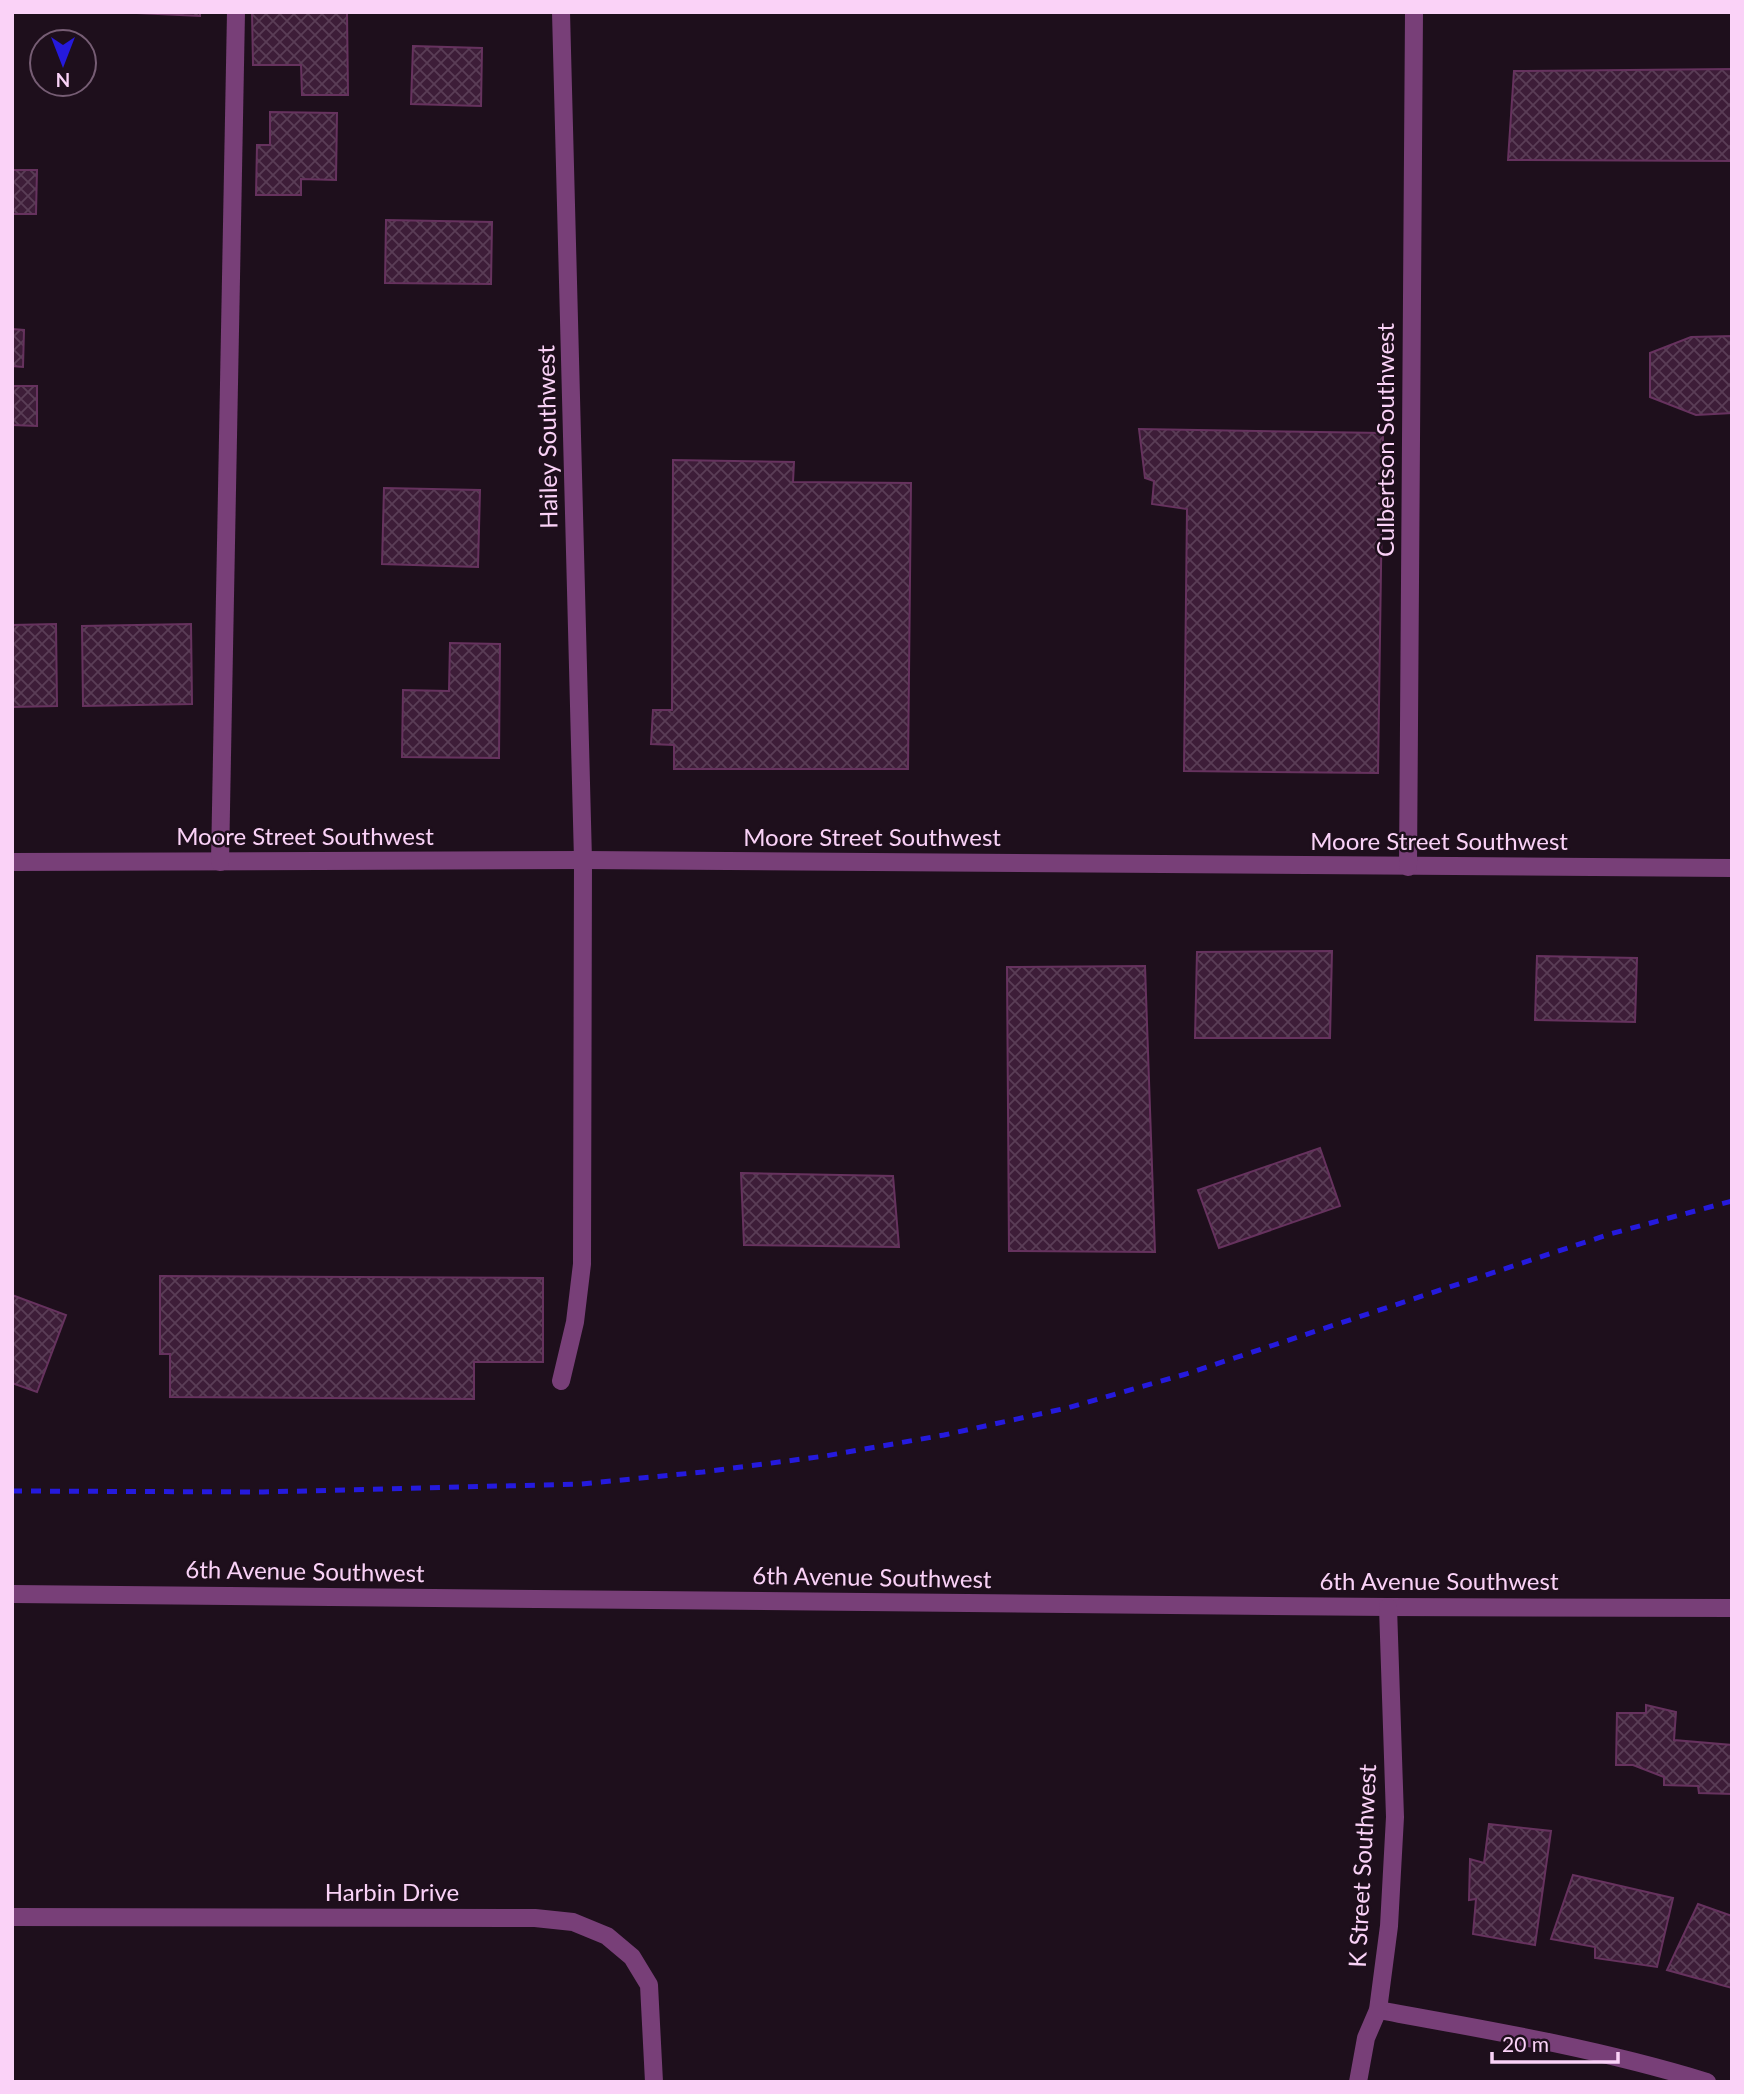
<svg xmlns="http://www.w3.org/2000/svg" width="1744" height="2094" font-family="Lato,sans-serif">
<defs>
<pattern id="building-cross-hatch" width="8" height="8" patternUnits="userSpaceOnUse" patternTransform="scale(1.75)"><rect width="8" height="8" fill="#3d1d38"/><path d="M0 0l8 8M0 8l8-8" fill="none" stroke="#5a3d56"/></pattern>
</defs>
<rect width="100%" height="100%" fill="#1e0f1c"/>
<g fill="url(#building-cross-hatch)" stroke="#66325e" stroke-width="2">
<polygon points="115,12 200,12 200,16"/>
<polygon points="252,12 347,12 348,95 302,95 301,65 253,65"/>
<polygon points="413,46 482,48 481,106 411,104"/>
<polygon points="1732,69 1732,161 1508,160 1514,71"/>
<polygon points="270,112 337,113 336,180 301,179 301,195 256,195 257,145 270,145"/>
<polygon points="12,170 37,170 36,214 12,214"/>
<polygon points="386,220 492,222 491,284 385,283"/>
<polygon points="12,329 24,330 23,367 12,366"/>
<polygon points="1732,336 1732,413 1696,415 1650,397 1650,353 1691,337"/>
<polygon points="12,386 37,386 37,426 12,425"/>
<polygon points="1139,429 1383,433 1378,773 1184,771 1187,509 1152,504 1154,481 1145,478"/>
<polygon points="673,460 794,462 793,482 911,483 908,769 674,769 674,745 651,744 653,710 672,710"/>
<polygon points="384,488 480,490 478,567 382,564"/>
<polygon points="56,624 57,706 12,707 12,625"/>
<polygon points="191,624 192,704 83,706 82,626"/>
<polygon points="450,643 500,644 499,758 402,757 403,690 449,691"/>
<polygon points="1332,951 1330,1038 1195,1038 1197,952"/>
<polygon points="1537,956 1637,958 1635,1022 1535,1020"/>
<polygon points="1145,966 1155,1252 1009,1251 1007,967"/>
<polygon points="1320,1148 1340,1206 1219,1248 1198,1190"/>
<polygon points="741,1173 893,1176 899,1247 744,1245"/>
<polygon points="160,1276 543,1278 543,1362 474,1362 474,1399 170,1397 170,1354 160,1354"/>
<polygon points="12,1295 66,1315 37,1392 12,1383"/>
<polygon points="1646,1705 1676,1712 1674,1740 1732,1745 1732,1794 1699,1793 1698,1786 1664,1785 1664,1777 1633,1765 1616,1765 1617,1713 1646,1713"/>
<polygon points="1489,1824 1551,1831 1535,1945 1473,1934 1476,1899 1469,1900 1470,1859 1484,1863"/>
<polygon points="1573,1875 1673,1898 1657,1967 1595,1958 1595,1947 1551,1939"/>
<polygon points="1698,1904 1732,1916 1732,1988 1667,1970"/>
</g>
<g fill="none" stroke-linecap="round" stroke-linejoin="round">
<g stroke="#783f78" stroke-width="18">
<polyline points="561,12 583,860 582,1264 575,1322 561,1381"/>
<polyline points="12,862 583,860 1732,868"/>
<polyline points="220,862 236,12"/>
<polyline points="1408,867 1414,12"/>
<polyline points="12,1594 1388,1607 1732,1608"/>
<polyline points="12,1917 535,1918 573,1922 607,1936 632,1957 649,1985 654,2082"/>
<path d="M1378,2010C1489,2030 1600,2049 1707,2082"/>
<polyline points="1358,2082 1366,2038 1378,2010 1389,1926 1395,1817 1388,1607"/>
</g>
<polyline stroke="#251add" stroke-width="5" stroke-dasharray="10 9" stroke-linecap="butt" points="12,1491 263,1492 581,1484 703,1472 825,1456 944,1435 1067,1408 1186,1374 1610,1234 1732,1201"/>
</g>
<g text-anchor="middle" stroke-width="5" stroke-linejoin="round" paint-order="stroke">
<g font-size="24" fill="#fad2f7" stroke="#1e0f1c">
<text transform="translate(548 437) rotate(-91)" y="8">Hailey Southwest</text>
<text transform="translate(1386 440) rotate(-90)" y="8">Culbertson Southwest</text>
<text x="305" y="845">Moore Street Southwest</text>
<text x="872" y="846">Moore Street Southwest</text>
<text x="1439" y="850">Moore Street Southwest</text>
<text transform="translate(305 1572) rotate(1)" y="8">6th Avenue Southwest</text>
<text transform="translate(872 1578) rotate(1)" y="8">6th Avenue Southwest</text>
<text x="1439" y="1590">6th Avenue Southwest</text>
<text transform="translate(1363 1866) rotate(-87)" y="8">K Street Southwest</text>
<text x="392" y="1901">Harbin Drive</text>
</g>
</g>
<rect width="1744" height="2094" fill="none" stroke="#fad2f7" stroke-width="28"/>
<g transform="translate(63 63) rotate(180)"><circle r="33" fill="#1e0f1c" stroke="#765d74" stroke-width="2"/>
<path d="M0-5L12 26L0 18L-12 26Z" fill="#251add"/>
<text y="-10" font-size="19" font-weight="bold" text-anchor="middle" fill="#fad2f7">N</text>
</g>
<path d="M1492 2052v10h126v-10" fill="none" stroke="#fad2f7" stroke-width="3.5"/>
<text x="1502" y="2052" font-size="21" fill="#fad2f7" stroke="#1e0f1c" stroke-width="5" paint-order="stroke">20 m</text>
</svg>
